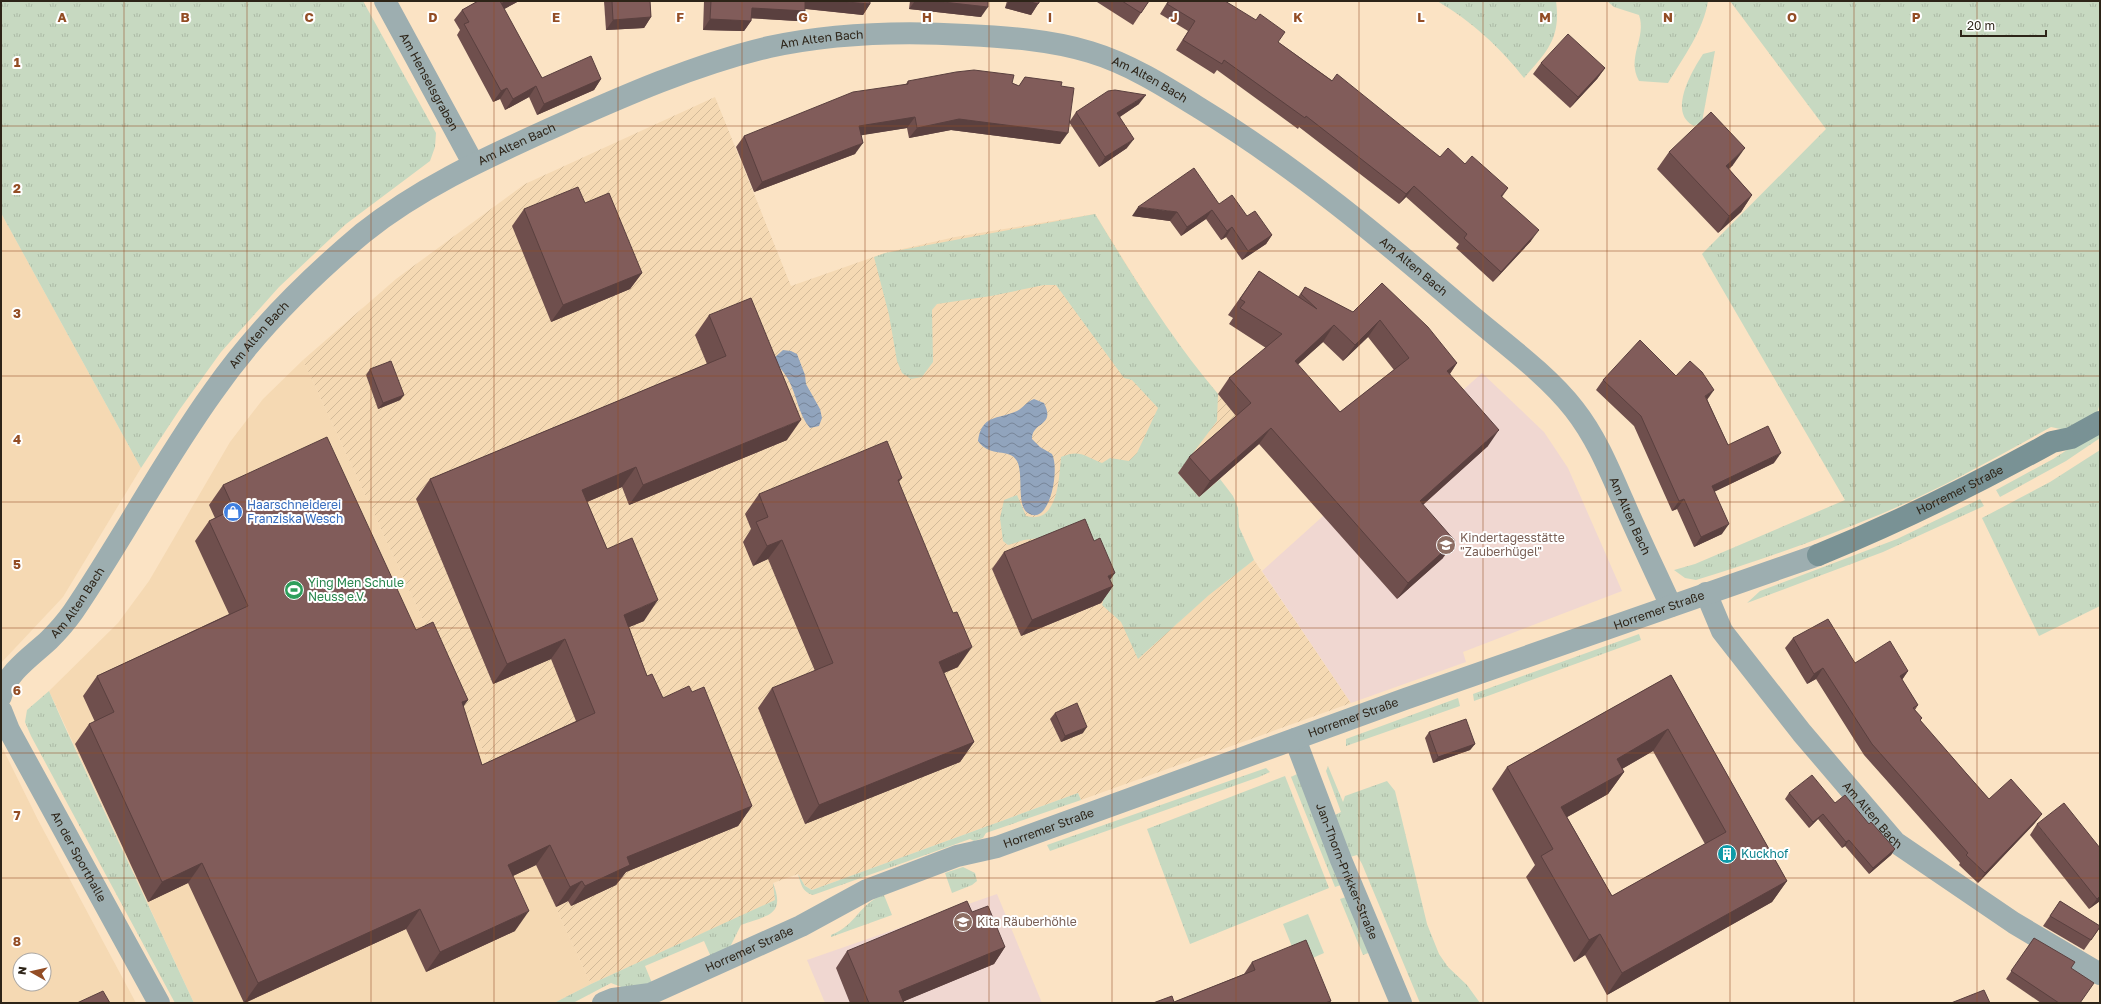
<svg xmlns="http://www.w3.org/2000/svg" width="2101" height="1004" font-family="'Golos Text',sans-serif">
<defs>
<pattern id="industrial-furrows" width="10" height="10" patternUnits="userSpaceOnUse"><rect width="10" height="10" fill="#f5d9b3"/><path d="M-1 1l2-2M0 10L10 0M9 11l2-2" fill="none" stroke="#d2ba99"/></pattern>
<pattern id="grass-tufts" width="24" height="20" patternUnits="userSpaceOnUse"><rect width="24" height="20" fill="#c7d9c1"/><path d="M3 7l-1-3M5 7V3M7 7l1-3M15 17l-1-3M17 17v-4M19 17l1-3" fill="none" stroke="#abbaa5"/></pattern>
<pattern id="water-waves" width="16" height="10" patternUnits="userSpaceOnUse"><rect width="16" height="10" fill="#91a4bd"/><path d="M0 5q4-4 8 0t8 0" fill="none" stroke="#778599"/></pattern>
</defs>
<rect width="100%" height="100%" fill="#fbe3c4"/>
<g fill="#f5d9b3" fill-rule="evenodd">
<polygon points="1,213 141,468 63,597 1,663"/>
<polygon points="303,360 591,984 554,1003 194,1003 49,691 118,623 149,581 230,442 263,399"/>
<path d="M1,745L38,820L136,1003H1ZM20,960H44V984H20Z"/>
</g>
<polygon fill="url(#industrial-furrows)" points="715,97 791,286 885,253 955,237 1095,214 1154,309 1188,358 1238,418 1132,512 1209,594 1254,560 1351,703 1081,800 1078,793 812,890 805,886 798,874 773,883 776,900 591,984 303,360 396,279 525,184"/>
<g fill="#f0d7d1">
<polygon points="1482,373 1544,432 1568,468 1622,591 1463,652 1466,662 1351,703 1262,571"/>
<polygon points="997,894 1042,1003 825,1003 807,960"/>
</g>
<g fill="url(#grass-tufts)">
<polygon points="1,1 363,1 436,133 435,147 430,161 346,224 279,287 221,352 180,409 141,468 1,213"/>
<path d="M1437,1H1556C1561,39 1547,51 1524,78C1501,48 1470,20 1437,1Z"/>
<path d="M1607,1H1708C1704,29 1683,58 1668,83L1639,81C1626,57 1647,38 1639,15L1614,7Z"/>
<path d="M1730,1H2100V402L2097,414L2070,431L2051,427C1995,458 1940,489 1881,514C1821,539 1758,561 1696,580L1685,578L1674,570L1695,564L1845,500L1702,254L1826,129Z"/>
<path d="M1715,51L1702,122L1694,126C1667,113 1692,71 1703,54Z"/>
<path d="M1095,214C1133,277 1171,338 1218,394L1217,421L1178,473L1199,497L1220,479L1233,496L1238,508L1239,527L1254,560L1209,595L1138,659L1121,622L1102,605L1103,602L1076,533L1024,540L1008,545L1003,541L1000,518L1004,500L1017,495L1026,516C1058,525 1059,479 1061,457C1080,449 1084,456 1102,463L1110,458L1129,461L1137,453L1158,408L1132,380L1124,378L1056,285H1044L991,296L937,304L932,310L933,362L922,377L911,379L902,373L897,361L889,315L874,257L885,253Z"/>
<polygon points="2100,429 2100,438 2066,461 2000,497 1996,490 2053,459"/>
<polygon points="2100,450 2100,606 2039,636 1982,518 2050,482"/>
<polygon points="1980,499 1984,506 1883,552 1747,603 1760,591 1897,539"/>
<polygon points="1639,634 1641,640 1474,701 1473,694"/>
<polygon points="49,691 64,725 194,1003 175,1003 31,736 25,722 27,710"/>
<polygon points="1458,698 1460,706 1346,746 1346,739"/>
<polygon points="1328,766 1343,802 1345,796 1387,781 1395,791 1427,924 1439,954 1448,967 1467,985 1480,1003 1420,1003 1362,864 1357,855 1347,858 1331,817 1341,812 1326,771"/>
<polygon points="1266,768 1270,772 1259,777 1050,851 1047,845"/>
<polygon points="1299,773 1344,884 1335,887 1291,777"/>
<polygon points="1285,776 1329,888 1190,944 1147,829"/>
<path d="M1078,793L1081,800L986,833L983,838L974,841L970,839L813,895C802,892 801,884 798,874L805,886L812,890Z"/>
<polygon points="963,867 975,873 977,881 972,885 952,893 945,873"/>
<path d="M773,883C786,916 767,915 741,925L730,947L711,957L704,941L645,966L652,983L624,988L611,983L573,1003H554L591,984L775,900Z"/>
<path d="M884,895L892,915L831,937V935C857,925 859,903 884,895Z"/>
<polygon points="1349,896 1371,952 1363,955 1340,899"/>
</g>
<polygon fill="#c7d9c1" points="1308,914 1324,953 1299,964 1283,924"/>
<g fill="url(#water-waves)">
<path d="M783,350L791,351L797,354L805,375L806,384L820,409L822,418L819,426L810,428C798,414 797,395 788,379C784,372 778,366 774,358Z"/>
<path d="M1034,399L1044,403C1056,427 1032,421 1032,439L1040,447L1052,454C1060,469 1050,527 1028,513C1016,506 1024,474 1017,461C1009,447 991,459 978,441C982,414 997,420 1017,411C1023,408 1026,402 1034,399Z"/>
</g>
<g fill="none" stroke-linecap="round" stroke-linejoin="round">
<g stroke="#9daeb0" stroke-width="22">
<path id="s1" d="M385,1L473,163"/>
<path id="s2" d="M1706,593L1722,631L1802,733L1895,842L2014,923L2100,974"/>
<path id="s3" d="M1,696C7,672 32,656 49,640C58,631 66,622 73,612C122,540 162,463 213,392C254,333 308,279 363,233C418,189 481,160 545,131C617,99 692,65 769,47C834,33 900,31 966,35C1007,37 1051,40 1090,52C1130,64 1166,87 1201,109C1296,167 1382,239 1466,311C1501,341 1547,374 1574,409C1596,437 1609,469 1623,501C1638,536 1655,571 1671,606"/>
<path id="s4" d="M1,710L9,730L159,1003"/>
<path id="s5" d="M1295,739L1341,860L1401,1003"/>
<path id="s6" d="M603,1003L613,999L650,994L801,926L867,890L957,856L997,847L1405,699L1818,555"/>
</g>
<path stroke="#799295" stroke-width="22" id="s7" d="M1818,555C1899,522 1976,484 2052,442L2071,438L2100,422"/>
</g>
<g fill="#6f4f4d" fill-rule="evenodd">
<polygon points="478,1 519,1 504,9 542,78 601,79 594,90 537,115 529,97 505,110 500,99 493,102 457,35 460,30 454,20 462,10"/>
<polygon points="604,1 650,1 651,17 644,28 606,30"/>
<polygon points="704,1 870,1 870,4 863,15 805,9 805,11 797,21 751,18 751,21 744,31 703,30"/>
<polygon points="910,1 988,1 981,17 909,9"/>
<polygon points="1007,1 1040,1 1038,4 1031,15 1005,8"/>
<polygon points="1097,1 1149,1 1133,25 1097,2"/>
<polygon points="1168,1 1225,1 1278,42 1440,157 1465,164 1508,188 1502,197 1531,241 1493,282 1456,248 1459,244 1406,197 1399,204 1299,127 1298,129 1217,70 1214,74 1176,50 1188,31 1160,14"/>
<polygon points="1541,63 1605,68 1597,79 1570,108 1533,74"/>
<polygon points="1025,77 1061,86 1070,121 1076,112 1139,104 1120,117 1127,148 1099,167 1069,122 1060,144 951,130 909,138 907,128 861,135 855,154 754,192 736,147 744,136 906,84 908,81 1012,83 1019,86"/>
<polygon points="1669,152 1733,165 1729,169 1752,195 1741,212 1718,233 1657,169"/>
<polygon points="585,203 642,273 630,289 551,322 512,226 524,209"/>
<polygon points="1219,204 1247,216 1272,235 1266,244 1242,260 1226,237 1221,240 1206,219 1181,236 1170,221 1132,216"/>
<path d="M1259,271L1298,297L1305,287L1353,312L1382,283L1457,363L1450,374L1488,446L1423,505L1443,558L1397,599L1259,444L1199,497L1178,473L1189,457L1236,416L1218,394L1229,378L1266,348L1229,324L1233,318L1228,315ZM1368,337L1394,370L1340,412L1297,365L1323,342L1343,361Z"/>
<polygon points="709,315 787,440 629,505 622,487 587,502 607,549 644,621 629,627 647,676 663,698 692,692 752,806 738,826 626,872 616,885 571,906 568,901 556,907 536,865 513,876 515,931 426,972 406,929 245,1003 244,1003 188,883 148,902 75,744 89,724 95,722 83,696 97,676 229,614 195,541 209,521 215,518 209,505 223,485 416,630 468,700 463,706 482,765 576,721 551,659 493,684 416,499 430,479 707,364 695,335"/>
<polygon points="370,369 404,395 400,400 378,409 366,375"/>
<polygon points="1676,376 1707,399 1728,445 1774,463 1714,492 1722,534 1694,547 1677,509 1672,511 1634,426 1596,390 1603,380"/>
<polygon points="902,478 899,482 958,667 944,673 974,742 960,762 805,824 758,708 772,688 815,671 768,559 753,566 743,542 751,529 745,514 759,494"/>
<polygon points="1004,552 1110,580 1113,586 1101,603 1021,636 992,569"/>
<polygon points="1793,638 1855,663 1908,671 1902,680 1918,705 1915,710 1922,718 1920,721 1989,799 2042,814 2034,824 1978,883 1959,865 1960,863 1864,755 1816,679 1807,684 1785,648"/>
<path d="M1671,675L1787,881L1772,902L1607,995L1585,955L1574,962L1526,877L1535,865L1492,789L1507,767ZM1653,751L1705,844L1612,896L1567,817L1608,794L1624,772L1622,769Z"/>
<polygon points="1055,713 1083,733 1061,742 1050,719"/>
<polygon points="1429,732 1475,744 1470,750 1433,763 1425,738"/>
<polygon points="1789,793 1835,803 1869,824 1895,849 1891,855 1869,874 1845,846 1842,848 1818,819 1809,828 1785,799"/>
<polygon points="2037,824 2100,901 2089,909 2030,835"/>
<polygon points="2060,901 2100,927 2084,950 2043,926"/>
<polygon points="972,912 1005,947 994,964 904,1001 904,1003 850,1003 836,968 847,951"/>
<polygon points="2034,938 2080,1003 2041,1003 2006,979"/>
<polygon points="1252,962 1331,1001 1329,1003 1153,1003 1174,1002 1244,974"/>
</g>
<g fill="#5a403f">
<polygon points="505,1 519,1 495,14 503,2"/>
<polygon points="803,1 835,1 870,4 863,15 798,8"/>
<polygon points="915,1 934,1 988,7 981,17 909,9"/>
<polygon points="1009,1 1027,1 1038,4 1031,15 1005,8"/>
<polygon points="752,8 805,11 797,21 745,18"/>
<polygon points="651,17 644,28 606,30 613,20"/>
<polygon points="710,19 751,21 744,31 703,30"/>
<polygon points="1605,68 1597,79 1570,108 1578,97"/>
<polygon points="601,79 594,90 537,115 544,104"/>
<polygon points="536,86 529,97 505,110 513,99"/>
<polygon points="507,88 500,99 493,102 501,91"/>
<polygon points="1146,95 1139,104 1110,123 1117,113"/>
<polygon points="915,117 907,128 851,137 859,126"/>
<polygon points="959,119 1068,133 1060,144 951,130 909,138 917,128"/>
<polygon points="1134,139 1127,148 1099,167 1105,157"/>
<polygon points="863,143 855,154 754,192 762,182"/>
<polygon points="1745,148 1733,165 1714,183 1726,166"/>
<polygon points="1414,186 1406,197 1399,204 1406,194"/>
<polygon points="1752,195 1741,212 1718,233 1729,216"/>
<polygon points="1138,207 1177,212 1170,221 1132,216"/>
<polygon points="1212,210 1206,219 1181,236 1187,227"/>
<polygon points="1232,227 1226,237 1221,240 1227,231"/>
<polygon points="1539,230 1531,241 1493,282 1501,272"/>
<polygon points="1272,235 1266,244 1242,260 1248,251"/>
<polygon points="642,273 630,289 551,322 563,305"/>
<polygon points="1380,320 1368,337 1343,361 1355,345"/>
<polygon points="1334,325 1323,342 1283,378 1295,361"/>
<polygon points="1457,363 1446,379 1447,371"/>
<polygon points="1714,390 1707,400 1705,396"/>
<polygon points="404,395 400,400 378,409 383,403"/>
<polygon points="801,420 787,440 629,505 643,485"/>
<polygon points="1271,428 1259,444 1199,497 1210,481"/>
<polygon points="1499,430 1488,446 1408,518 1420,501"/>
<polygon points="1781,453 1774,463 1705,496 1712,486"/>
<polygon points="636,467 622,487 568,510 582,490"/>
<polygon points="1684,499 1677,509 1672,511 1679,501"/>
<polygon points="1729,524 1722,534 1694,547 1701,537"/>
<polygon points="782,540 768,559 753,566 767,546"/>
<polygon points="1455,541 1443,558 1397,599 1408,583"/>
<polygon points="1115,573 1103,590 1113,586 1101,603 1021,636 1032,620 1108,576"/>
<polygon points="658,600 644,621 610,635 624,615"/>
<polygon points="565,639 551,659 493,684 507,664"/>
<polygon points="972,647 958,667 925,681 939,662"/>
<polygon points="1823,668 1816,679 1807,684 1814,674"/>
<polygon points="1908,671 1901,681 1900,676"/>
<polygon points="468,700 454,720 462,702"/>
<polygon points="1087,727 1083,733 1061,742 1065,736"/>
<polygon points="1668,729 1653,751 1601,781 1617,759"/>
<polygon points="974,742 960,762 805,824 819,805"/>
<polygon points="1475,744 1470,750 1433,763 1438,757"/>
<polygon points="1624,772 1608,794 1546,829 1561,807"/>
<polygon points="752,806 738,826 626,872 616,885 571,906 585,886 627,857"/>
<polygon points="1823,814 1809,828 1813,822"/>
<polygon points="2042,814 2034,824 1978,883 1985,873"/>
<polygon points="1849,840 1845,846 1842,848 1846,842"/>
<polygon points="550,845 536,865 494,885 508,865"/>
<polygon points="1895,849 1891,855 1869,874 1873,868"/>
<polygon points="202,863 188,883 148,902 162,882"/>
<polygon points="582,881 568,901 556,907 570,887"/>
<polygon points="1787,881 1772,902 1607,995 1622,973"/>
<polygon points="2100,896 2100,901 2089,909 2097,899"/>
<polygon points="420,909 406,929 244,1003 258,983"/>
<polygon points="529,911 515,931 426,972 440,952"/>
<polygon points="1600,934 1585,955 1574,962 1589,940"/>
<polygon points="1005,947 994,964 900,1003 899,991"/>
</g>
<g fill="#815c5a" stroke="#5a403f" fill-rule="evenodd">
<polygon points="478,1 500,1 542,78 591,56 601,79 544,104 536,86 513,99 507,88 501,91 464,24 469,22 462,10"/>
<polygon points="612,1 650,1 651,17 613,20"/>
<polygon points="711,1 805,1 805,11 752,8 751,21 710,19"/>
<polygon points="835,1 870,1 870,4"/>
<polygon points="934,1 988,1 988,7"/>
<polygon points="1027,1 1040,1 1038,4"/>
<polygon points="1122,1 1149,1 1141,13"/>
<polygon points="1169,1 1225,1 1256,20 1260,14 1285,32 1278,42 1332,81 1337,74 1440,157 1448,148 1465,164 1472,156 1508,188 1501,196 1539,230 1501,272 1464,238 1467,234 1414,186 1406,194 1306,116 1305,118 1224,60 1222,64 1183,40 1195,21 1167,4"/>
<polygon points="1568,34 1605,68 1578,97 1541,63"/>
<polygon points="974,70 1014,75 1012,83 1019,86 1025,77 1062,82 1061,86 1074,88 1068,133 959,119 917,128 915,117 859,126 863,143 762,182 744,136 853,92 908,84 908,81 956,72"/>
<polygon points="1115,90 1146,95 1117,113 1134,139 1105,157 1076,112 1108,91"/>
<polygon points="1711,112 1745,148 1726,166 1752,195 1729,216 1669,152"/>
<polygon points="1194,168 1219,204 1232,195 1247,216 1255,211 1272,235 1248,251 1232,227 1227,231 1212,210 1187,227 1177,212 1138,207"/>
<polygon points="578,187 585,203 609,193 642,273 563,305 524,209"/>
<path d="M1259,271L1317,309L1301,294L1305,287L1353,312L1382,283L1428,327L1457,363L1447,371L1499,430L1420,501L1455,541L1408,583L1271,428L1210,481L1189,457L1251,403L1229,378L1282,334L1240,308L1245,302L1240,299ZM1380,320L1409,358L1340,412L1295,361L1334,325L1355,345Z"/>
<polygon points="751,298 801,420 643,485 636,467 582,490 607,549 632,538 658,600 624,615 647,676 652,674 663,698 689,686 692,692 704,687 752,806 627,857 630,865 585,886 582,881 570,887 550,845 508,865 529,911 440,952 420,909 258,983 202,863 162,882 89,724 114,712 97,676 248,606 209,521 234,509 223,485 327,437 416,630 433,622 468,700 462,702 482,765 595,713 565,639 507,664 430,479 726,356 709,315"/>
<polygon points="1640,340 1676,376 1690,361 1702,372 1714,390 1705,396 1728,445 1768,426 1781,453 1712,486 1729,524 1701,537 1684,499 1679,501 1641,416 1603,380"/>
<polygon points="391,361 404,395 383,403 370,369"/>
<polygon points="887,441 902,478 898,480 953,613 957,612 972,647 939,662 974,742 819,805 772,688 833,663 782,540 767,546 756,522 768,517 759,494"/>
<polygon points="1085,519 1094,541 1100,538 1115,573 1108,576 1113,586 1032,620 1004,552"/>
<polygon points="1828,619 1855,663 1890,641 1908,671 1900,676 1918,705 1913,708 1922,718 1920,720 1966,773 1989,799 2011,779 2042,814 1985,873 1966,855 1968,853 1872,744 1823,668 1814,674 1793,638"/>
<path d="M1671,675L1787,881L1622,973L1600,934L1589,940L1541,856L1553,849L1507,767ZM1668,729L1726,832L1612,896L1561,807L1624,772L1617,759Z"/>
<polygon points="1077,703 1087,727 1065,736 1055,713"/>
<polygon points="1466,719 1475,744 1438,757 1429,732"/>
<polygon points="1812,775 1835,803 1845,795 1869,824 1871,822 1895,849 1873,868 1849,840 1846,842 1823,814 1813,822 1789,793"/>
<polygon points="2064,803 2100,848 2100,896 2097,899 2037,824"/>
<polygon points="967,901 972,912 988,906 1005,947 899,991 904,1003 869,1003 847,951"/>
<polygon points="2060,901 2100,926 2100,927 2091,940 2050,916"/>
<polygon points="2034,938 2075,962 2071,968 2094,983 2080,1003 2059,1003 2011,971"/>
<polygon points="1306,940 1331,1001 1325,1003 1153,1003 1172,996 1174,1002 1255,970 1252,962"/>
<polygon points="1984,990 1990,1003 1951,1003"/>
<polygon points="103,991 110,1003 77,1003"/>
</g>
<path fill="none" stroke="#934d25" stroke-width="1" stroke-opacity="0.55" d="M124,1V1003M247,1V1003M371,1V1003M494,1V1003M618,1V1003M742,1V1003M865,1V1003M989,1V1003M1112,1V1003M1236,1V1003M1359,1V1003M1483,1V1003M1607,1V1003M1730,1V1003M1854,1V1003M1977,1V1003M1,126H2100M1,251H2100M1,376H2100M1,502H2100M1,628H2100M1,753H2100M1,878H2100"/>
<defs>
<g id="shop-disc" transform="scale(1)"><circle r="9.5" fill="#3f7fe0" stroke="#fff"/><path d="M-5-2.5h2.3a2.7 3.5 0 0 1 5.4 0H5L5.5 6h-11ZM-1.5-2.5h3a1.5 2.3 0 0 0-3 0Z" fill="#fff"/></g>
<g id="school-disc" transform="scale(1)"><circle r="9.5" fill="#8d6e63" stroke="#fff"/><path d="M0-5L7-2L0 1L-7-2ZM-4 1L0 2.5L4 1V4Q0 6-4 4Z" fill="#fff"/></g>
<g id="stadium-disc" transform="scale(1)"><circle r="9.5" fill="#2e9e5b" stroke="#fff"/><path d="M0-5a6.5 5 0 1 0 0 10a6.5 5 0 1 0 0-10ZM-3.5-1.8h7v3.6h-7Z" fill="#fff"/></g>
<g id="building-disc" transform="scale(1)"><circle r="9.5" fill="#0f9aa8" stroke="#fff"/><path d="M-4-6H4V6H1V3H-1V6H-4ZM-2.5-4.3h1.7v1.8h-1.7ZM.8-4.3h1.7v1.8H.8ZM-2.5-1h1.7V.8h-1.7ZM.8-1h1.7V.8H.8Z" fill="#fff"/></g>
</defs>
<g fill-rule="evenodd">
<use href="#shop-disc" x="233" y="512"/>
<use href="#school-disc" x="1446" y="545"/>
<use href="#stadium-disc" x="294" y="590"/>
<use href="#building-disc" x="1727" y="854"/>
<use href="#school-disc" x="963" y="922"/>
</g>
<g text-anchor="middle" stroke-width="4" stroke-linejoin="round" paint-order="stroke">
<g font-size="12" fill="#2d2418" stroke="#fff">
<text dy="4" stroke="none"><textPath href="#s3" startOffset="1094">Am Alten Bach</textPath></text>
<text dy="4" stroke="none"><textPath href="#s3" startOffset="1430">Am Alten Bach</textPath></text>
<text dy="4" stroke="none"><textPath href="#s1" startOffset="92">Am Henselsgraben</textPath></text>
<text dy="4" stroke="none"><textPath href="#s3" startOffset="770">Am Alten Bach</textPath></text>
<text dy="4" stroke="none"><textPath href="#s3" startOffset="1754">Am Alten Bach</textPath></text>
<text dy="4" stroke="none"><textPath href="#s3" startOffset="446">Am Alten Bach</textPath></text>
<text dy="4" stroke="none"><textPath href="#s7" startOffset="156">Horremer Straße</textPath></text>
<text dy="4" stroke="none"><textPath href="#s3" startOffset="2090">Am Alten Bach</textPath></text>
<text dy="4" stroke="none"><textPath href="#s3" startOffset="122">Am Alten Bach</textPath></text>
<text dy="4" stroke="none"><textPath href="#s6" startOffset="1129">Horremer Straße</textPath></text>
<text dy="4" stroke="none"><textPath href="#s6" startOffset="805">Horremer Straße</textPath></text>
<text dy="4" stroke="none"><textPath href="#s2" startOffset="279">Am Alten Bach</textPath></text>
<text dy="4" stroke="none"><textPath href="#s6" startOffset="481">Horremer Straße</textPath></text>
<text dy="4" stroke="none"><textPath href="#s4" startOffset="166">An der Sporthalle</textPath></text>
<text dy="4" stroke="none"><textPath href="#s5" startOffset="142">Jan-Thorn-Prikker-Straße</textPath></text>
<text dy="4" stroke="none"><textPath href="#s6" startOffset="157">Horremer Straße</textPath></text>
</g>
<g font-size="12" fill="#366cbe" stroke="#fff" text-anchor="start">
<text x="247" y="509">Haarschneiderei<tspan x="247" dy="14">Franziska Wesch</tspan></text>
</g>
<g font-size="12" fill="#785e54" stroke="#fff" text-anchor="start">
<text x="1460" y="542">Kindertagesstätte<tspan x="1460" dy="14">"Zauberhügel"</tspan></text>
<text x="977" y="926">Kita Räuberhöhle</text>
</g>
<g font-size="12" fill="#27864d" stroke="#fff" text-anchor="start">
<text x="308" y="587">Ying Men Schule<tspan x="308" dy="14">Neuss e.V.</tspan></text>
</g>
<g font-size="12" fill="#0d838f" stroke="#fff" text-anchor="start">
<text x="1741" y="858">Kuckhof</text>
</g>
</g>
<g font-size="13" text-anchor="middle" font-weight="bold" fill="#934d25" stroke="#fff" stroke-width="4" stroke-linejoin="round" paint-order="stroke">
<text x="62" y="22">A</text>
<text x="185" y="22">B</text>
<text x="309" y="22">C</text>
<text x="433" y="22">D</text>
<text x="556" y="22">E</text>
<text x="680" y="22">F</text>
<text x="803" y="22">G</text>
<text x="927" y="22">H</text>
<text x="1050" y="22">I</text>
<text x="1174" y="22">J</text>
<text x="1298" y="22">K</text>
<text x="1421" y="22">L</text>
<text x="1545" y="22">M</text>
<text x="1668" y="22">N</text>
<text x="1792" y="22">O</text>
<text x="1916" y="22">P</text>
<text x="17" y="67">1</text>
<text x="17" y="193">2</text>
<text x="17" y="318">3</text>
<text x="17" y="444">4</text>
<text x="17" y="569">5</text>
<text x="17" y="695">6</text>
<text x="17" y="820">7</text>
<text x="17" y="946">8</text>
</g>
<rect width="2101" height="1004" fill="none" stroke="#2d2418" stroke-width="4"/>
<g transform="translate(32 972) rotate(278)"><circle r="19" fill="#ffffff" stroke="#aba7a3"/>
<path d="M0-3L7 15L0 10L-7 15Z" fill="#934d25"/>
<text y="-6" font-size="11" font-weight="bold" text-anchor="middle" fill="#2d2418">N</text>
</g>
<path d="M1961 30v6h85v-6" fill="none" stroke="#2d2418" stroke-width="2"/>
<text x="1967" y="30" font-size="12" fill="#2d2418" stroke="#ffffff" stroke-width="3" paint-order="stroke">20 m</text>
</svg>
